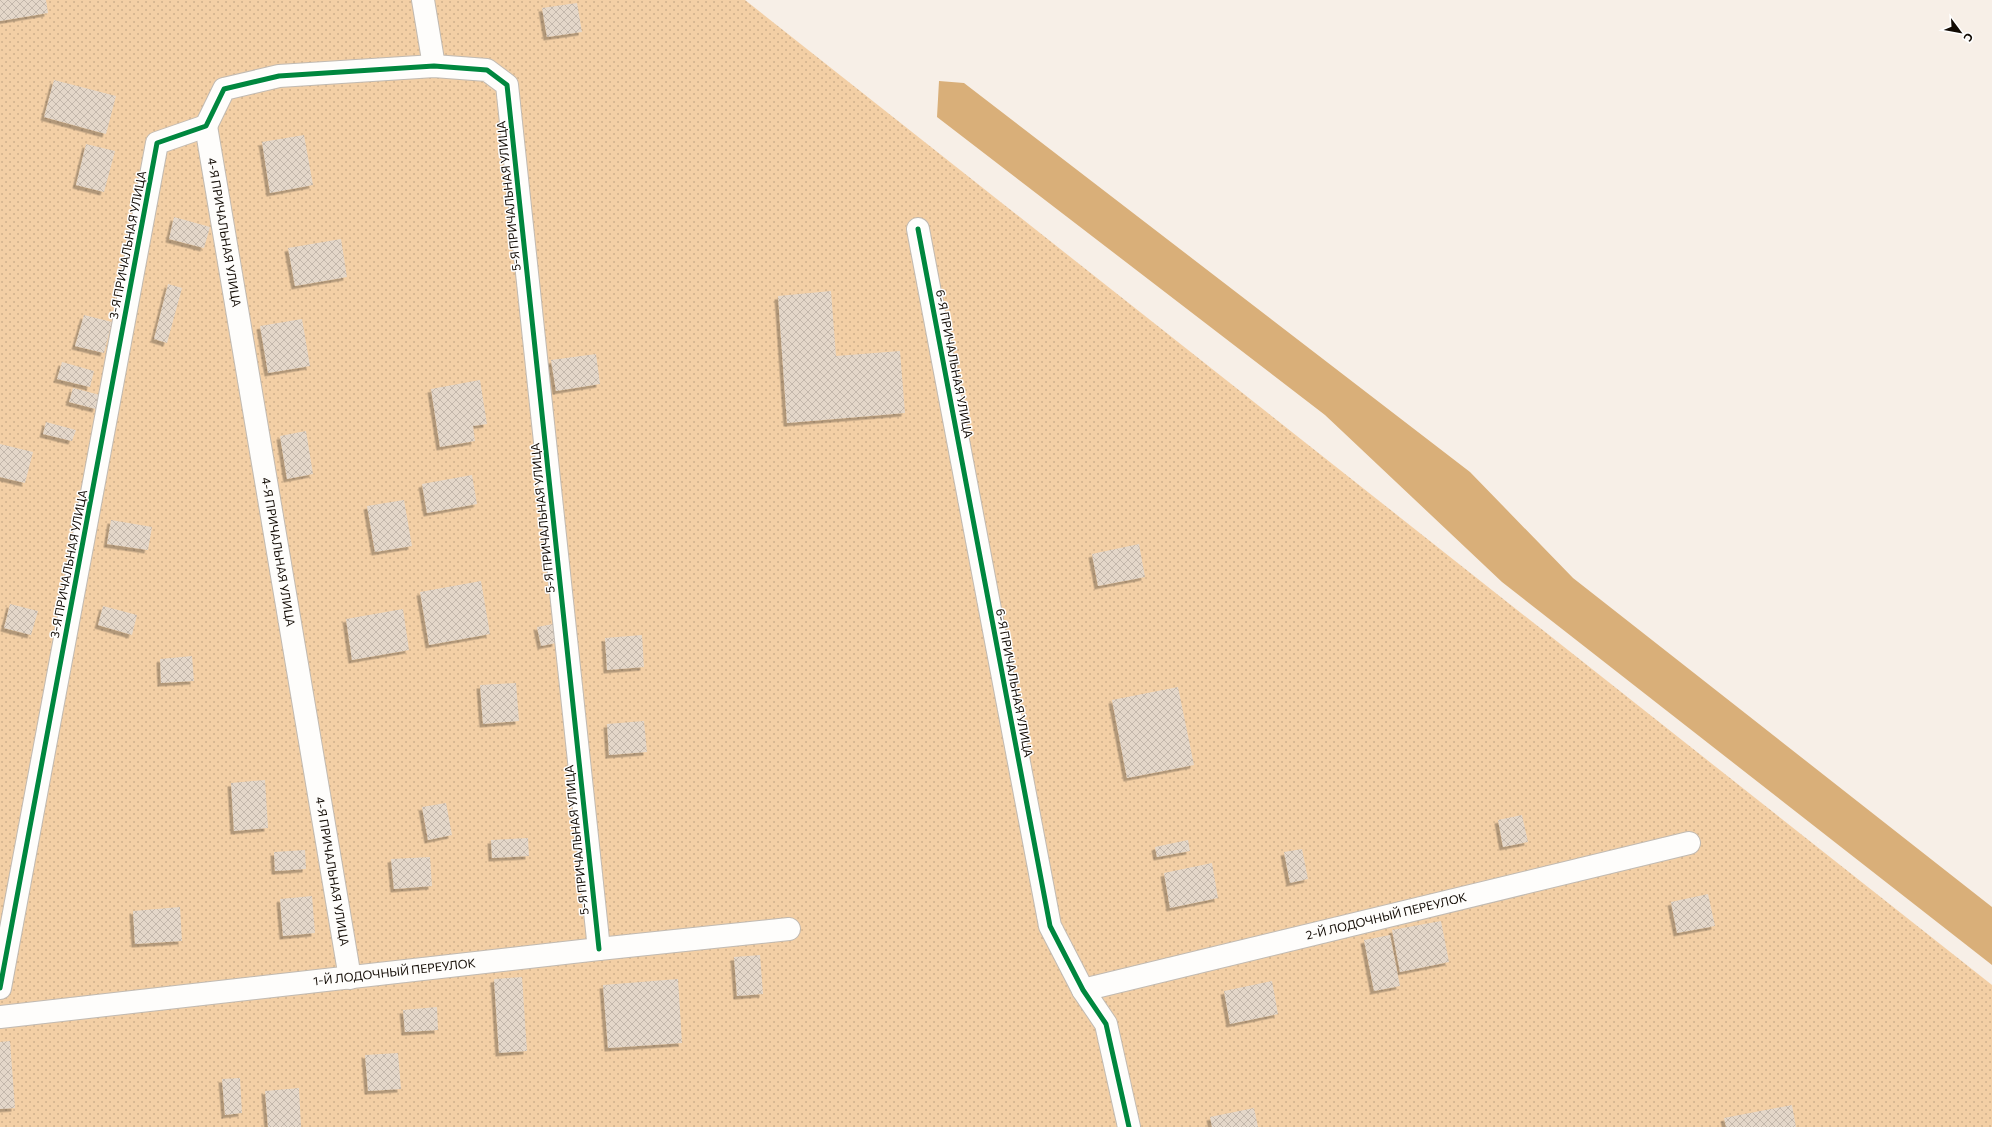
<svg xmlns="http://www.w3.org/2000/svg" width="1992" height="1127" font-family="Commissioner,sans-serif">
<defs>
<pattern id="garden-dots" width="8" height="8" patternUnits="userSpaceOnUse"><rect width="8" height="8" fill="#f3cfa5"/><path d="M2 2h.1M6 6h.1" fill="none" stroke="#cfb08c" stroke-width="1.8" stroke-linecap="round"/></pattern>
<pattern id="building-cross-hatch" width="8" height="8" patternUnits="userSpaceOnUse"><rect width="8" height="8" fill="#e4d7c9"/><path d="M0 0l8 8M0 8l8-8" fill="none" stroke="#c3b7ab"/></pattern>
<filter id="shadow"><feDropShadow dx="-3.5" dy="3.5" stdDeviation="0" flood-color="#0004"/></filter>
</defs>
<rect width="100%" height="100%" fill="#f7efe7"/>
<polygon fill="url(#garden-dots)" points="0,0 745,0 1992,985 1992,1127 0,1127"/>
<polygon fill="#d9af79" points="939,81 964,83 1470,472 1573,578 1992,907 1992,965 1502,582 1325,415 937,117"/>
<g fill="url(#building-cross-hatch)" filter="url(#shadow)">
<polygon points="0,0 46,0 48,13 0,21"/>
<polygon points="577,3 582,32 547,37 542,8"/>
<polygon points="54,80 116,96 106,134 44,117"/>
<polygon points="304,135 313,185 270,193 262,142"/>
<polygon points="86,144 115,151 104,192 76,185"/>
<polygon points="174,217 210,227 204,248 169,239"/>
<polygon points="341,239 347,277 295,286 288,248"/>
<polygon points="168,284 182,288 167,343 154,339"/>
<polygon points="831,291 836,356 900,351 905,413 787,423 778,296"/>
<polygon points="84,315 112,322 104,353 75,346"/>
<polygon points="302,319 310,366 268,373 260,326"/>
<polygon points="596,354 600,384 556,391 551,360"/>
<polygon points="62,362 94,371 90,387 57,379"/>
<polygon points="480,380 487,424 473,426 475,441 440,447 431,389"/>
<polygon points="73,388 100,395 96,409 69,402"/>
<polygon points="46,422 76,430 72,441 43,434"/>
<polygon points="306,431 313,474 287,479 280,436"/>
<polygon points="0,444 33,452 25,483 0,477"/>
<polygon points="472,475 477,504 427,513 422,484"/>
<polygon points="404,500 412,546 375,552 367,506"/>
<polygon points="111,520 152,527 148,550 107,544"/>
<polygon points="1139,544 1145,577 1098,586 1092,554"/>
<polygon points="481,581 490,634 429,645 420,592"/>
<polygon points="10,604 38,611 31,635 4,628"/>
<polygon points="103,606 137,615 132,635 98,625"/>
<polygon points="403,609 409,650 352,660 346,619"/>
<polygon points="553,624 556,643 541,646 537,627"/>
<polygon points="642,635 644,667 607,670 605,638"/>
<polygon points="192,656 194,681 161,683 160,659"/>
<polygon points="516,683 519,721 483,724 480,685"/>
<polygon points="1178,687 1194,765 1127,778 1112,700"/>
<polygon points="644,721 647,752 609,755 607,724"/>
<polygon points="265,780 268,828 234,831 231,783"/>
<polygon points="446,803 452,835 428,840 422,807"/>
<polygon points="1522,815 1528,842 1503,847 1498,820"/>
<polygon points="528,838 529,856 492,858 491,840"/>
<polygon points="1188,840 1190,851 1157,857 1155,847"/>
<polygon points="1302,849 1308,879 1290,883 1284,852"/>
<polygon points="305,850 306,869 275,871 274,852"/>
<polygon points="430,857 432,886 394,889 391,859"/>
<polygon points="1212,863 1218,898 1170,908 1164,873"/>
<polygon points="1708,894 1715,926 1677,933 1671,902"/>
<polygon points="312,896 315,933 283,936 280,899"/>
<polygon points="180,907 182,941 135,944 133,911"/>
<polygon points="1441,921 1449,962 1400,972 1392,930"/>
<polygon points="1390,935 1400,986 1374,991 1364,940"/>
<polygon points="760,955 763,994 737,996 734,957"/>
<polygon points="522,977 527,1051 499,1053 494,979"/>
<polygon points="678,979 682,1043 608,1048 603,985"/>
<polygon points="1272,981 1278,1014 1230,1024 1224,991"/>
<polygon points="437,1007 438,1030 405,1032 403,1010"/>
<polygon points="10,1041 15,1108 0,1109 0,1042"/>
<polygon points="398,1053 401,1089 368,1091 365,1055"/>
<polygon points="240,1078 242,1113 225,1115 222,1079"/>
<polygon points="299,1088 301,1127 268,1127 265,1091"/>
<polygon points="1792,1105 1796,1127 1726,1127 1724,1118"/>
<polygon points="1254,1108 1258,1127 1212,1127 1210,1117"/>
</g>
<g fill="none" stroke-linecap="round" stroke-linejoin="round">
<g stroke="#c1bab2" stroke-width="24">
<g id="minor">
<polyline points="423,0 434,66"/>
<path id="s1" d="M206,126L350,978"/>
<polyline points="918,229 1050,926 1083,990 1106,1024 1129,1127"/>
<polyline points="0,988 157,143 206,126 224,89 279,76 434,66 487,70 507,85 599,949"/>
<path id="s2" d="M1083,990L1689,843"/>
<path id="s3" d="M0,1017L599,949L789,929"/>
</g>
</g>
<use href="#minor" stroke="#fefdfb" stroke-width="22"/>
<g stroke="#fff" stroke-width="8">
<g id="cycleway">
<polyline points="918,229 1050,926 1083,990 1106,1024 1129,1127"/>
<polyline points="0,988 157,143 206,126 224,89 279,76 434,66 487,70 507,85 599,949"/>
</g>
</g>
<use href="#cycleway" stroke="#00873e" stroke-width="5"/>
</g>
<g text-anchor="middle" stroke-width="3" stroke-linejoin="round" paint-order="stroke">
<g font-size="12" fill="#120b04" stroke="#fff">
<text transform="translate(509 196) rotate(-96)" y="4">5-Я ПРИЧАЛЬНАЯ УЛИЦА</text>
<text dy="4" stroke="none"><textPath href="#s1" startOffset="108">4-Я ПРИЧАЛЬНАЯ УЛИЦА</textPath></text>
<text transform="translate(128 245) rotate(-79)" y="4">3-Я ПРИЧАЛЬНАЯ УЛИЦА</text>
<text transform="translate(954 364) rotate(79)" y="4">6-Я ПРИЧАЛЬНАЯ УЛИЦА</text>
<text transform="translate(543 518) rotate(-96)" y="4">5-Я ПРИЧАЛЬНАЯ УЛИЦА</text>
<text dy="4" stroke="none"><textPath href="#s1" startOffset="432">4-Я ПРИЧАЛЬНАЯ УЛИЦА</textPath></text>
<text transform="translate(69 564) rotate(-79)" y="4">3-Я ПРИЧАЛЬНАЯ УЛИЦА</text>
<text transform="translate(1014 683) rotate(79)" y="4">6-Я ПРИЧАЛЬНАЯ УЛИЦА</text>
<text transform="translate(577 840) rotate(-96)" y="4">5-Я ПРИЧАЛЬНАЯ УЛИЦА</text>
<text dy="4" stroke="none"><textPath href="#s1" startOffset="756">4-Я ПРИЧАЛЬНАЯ УЛИЦА</textPath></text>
<text dy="4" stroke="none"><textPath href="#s2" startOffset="312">2-Й ЛОДОЧНЫЙ ПЕРЕУЛОК</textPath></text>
<text dy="4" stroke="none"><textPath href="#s3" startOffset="397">1-Й ЛОДОЧНЫЙ ПЕРЕУЛОК</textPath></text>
</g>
</g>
<g transform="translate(1960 32) rotate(122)" stroke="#ffffff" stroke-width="3" paint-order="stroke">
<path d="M0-3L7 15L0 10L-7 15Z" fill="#120b04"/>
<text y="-6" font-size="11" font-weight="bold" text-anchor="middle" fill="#120b04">С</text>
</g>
</svg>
